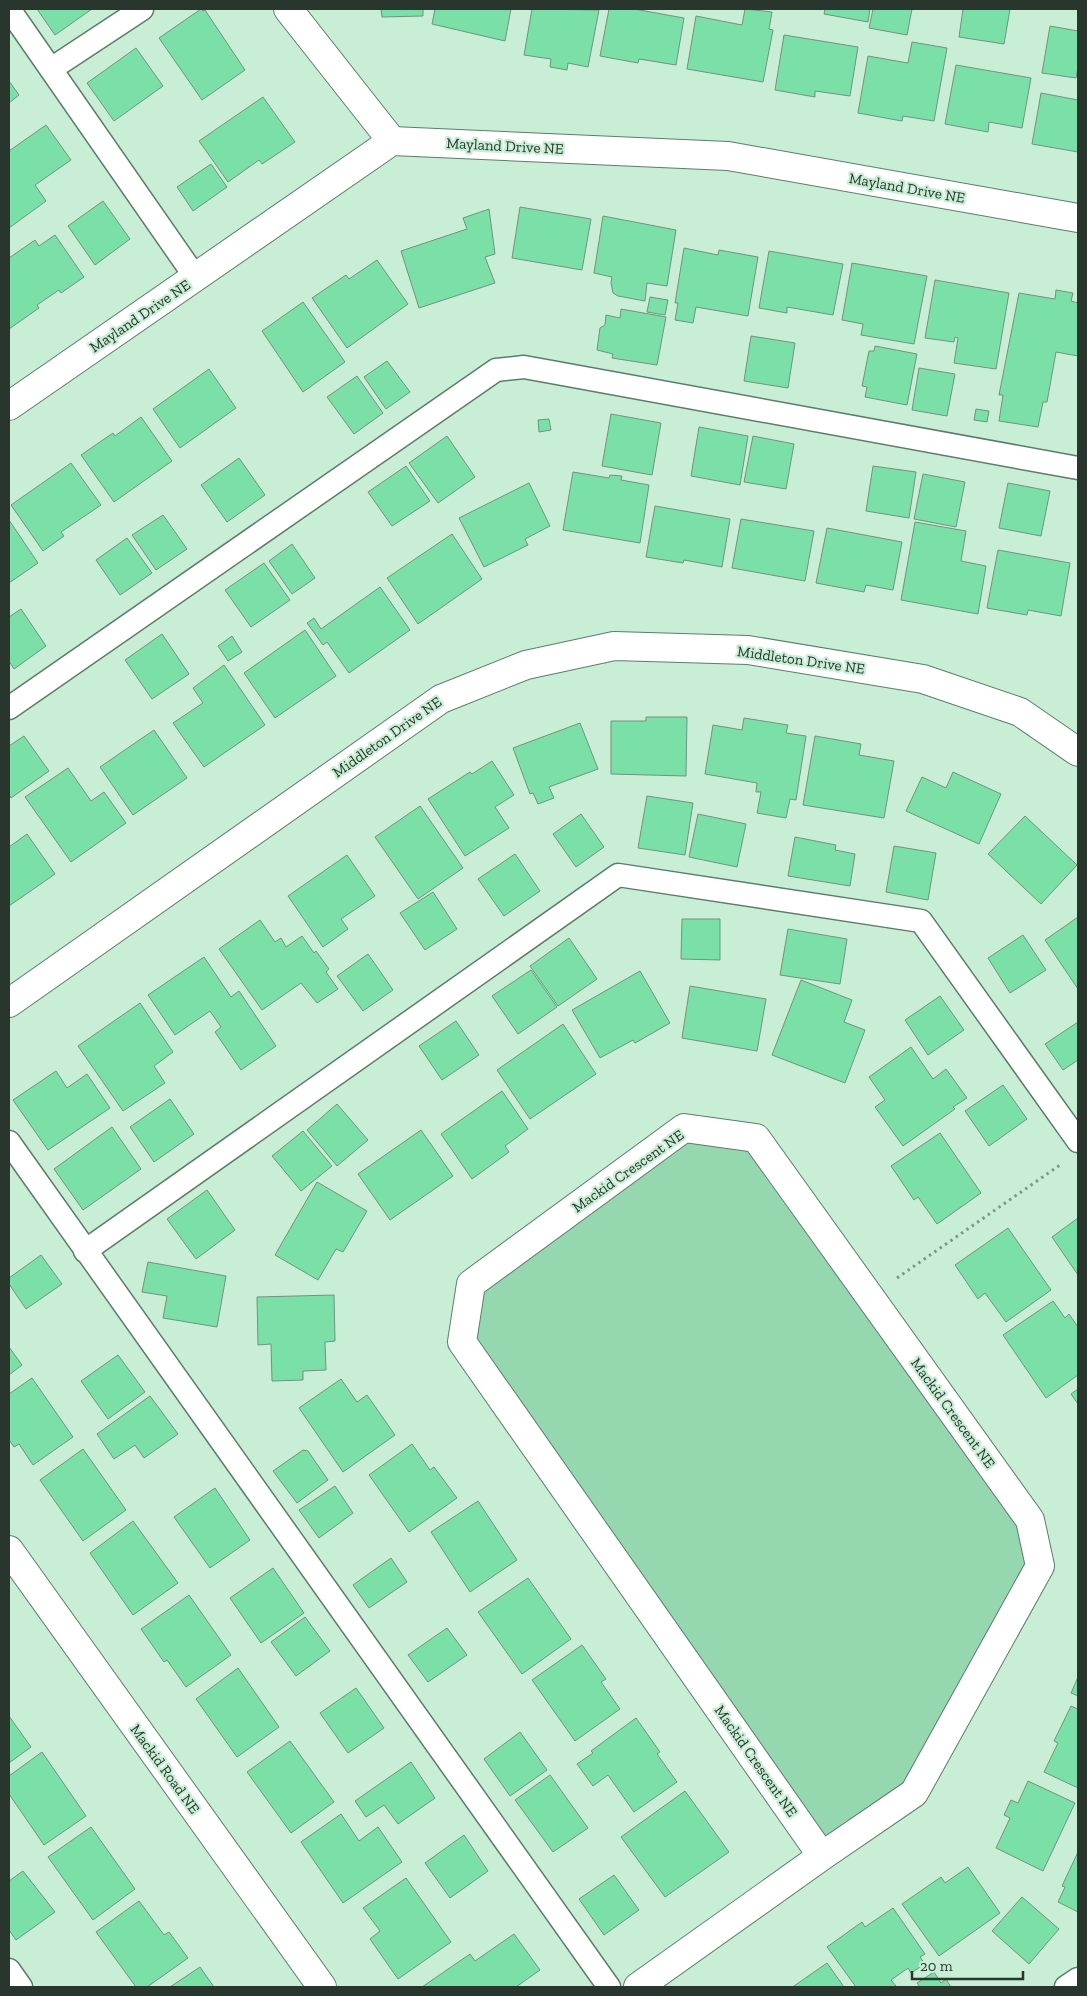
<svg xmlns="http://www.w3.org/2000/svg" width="1087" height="1996" font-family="'Zilla Slab',serif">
<rect width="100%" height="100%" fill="#c9eed6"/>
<polygon fill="#95d8af" points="684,1128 756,1138 1030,1520 1040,1566 914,1793 822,1856 462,1342 471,1284"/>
<g fill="#7be0a7" stroke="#71937d">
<polygon points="37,9 92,9 55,35"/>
<polygon points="201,9 203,11 205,10 245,70 202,100 159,38"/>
<polygon points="381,9 423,9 423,16 382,17"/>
<polygon points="435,9 511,9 505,41 432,24"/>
<polygon points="532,9 599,10 588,67 568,63 567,70 550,67 551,59 524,55"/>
<polygon points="609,9 634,9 684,18 676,65 639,59 638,63 600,56"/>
<polygon points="745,9 772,12 769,29 773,30 763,82 687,69 696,16 742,25"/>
<polygon points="825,9 870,9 868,22 824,14"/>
<polygon points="873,9 912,9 907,35 869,28"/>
<polygon points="963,9 1010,9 1004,44 959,37"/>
<polygon points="1050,26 1078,31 1078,67 1076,78 1042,73"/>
<polygon points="784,35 858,47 850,96 815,91 815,97 775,90"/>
<polygon points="912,42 947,48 934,121 903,116 902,121 858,113 868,56 908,63"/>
<polygon points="136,48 163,86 114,121 87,83"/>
<polygon points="956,65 1031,78 1022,128 989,122 988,132 945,124"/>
<polygon points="9,81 19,95 9,103"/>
<polygon points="1041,93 1078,100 1078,152 1032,144"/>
<polygon points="263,97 295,142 262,164 259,160 228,182 199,141"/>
<polygon points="46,125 71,160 35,185 46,201 9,228 9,151"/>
<polygon points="211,164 227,187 193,211 177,187"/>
<polygon points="103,201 130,239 95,265 68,226"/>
<polygon points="520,207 591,219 582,270 512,258"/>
<polygon points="489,209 495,254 485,257 495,283 419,308 401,251 467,229 463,218"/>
<polygon points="603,216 676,230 667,286 647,283 645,301 618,296 613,293 611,283 612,277 594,273"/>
<polygon points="55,235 84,277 61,293 59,290 37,305 39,308 9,329 9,258 35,240 39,246"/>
<polygon points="684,248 718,255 719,250 758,257 748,316 696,307 693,323 675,320 678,303 675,303"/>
<polygon points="769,251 843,264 833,315 787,307 787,313 759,308"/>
<polygon points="377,260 408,304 347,348 312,298 346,275 349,279"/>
<polygon points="852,263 927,276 914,344 861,335 863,324 842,320"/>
<polygon points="935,280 1009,293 996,369 954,363 958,338 955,337 954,342 925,338"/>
<polygon points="1056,290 1073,293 1071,301 1078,303 1078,356 1056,352 1047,402 1043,402 1038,427 999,421 1003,395 999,395 1019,293 1055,299"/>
<polygon points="650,297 668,300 665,315 647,312"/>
<polygon points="303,302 345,362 303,392 262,331"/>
<polygon points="621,309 666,317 657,365 612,358 613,354 597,350 600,328 605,325 606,315 620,318"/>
<polygon points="751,336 795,343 788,388 744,381"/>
<polygon points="875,346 917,354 907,405 865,397 867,387 862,386 869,351 874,351"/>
<polygon points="387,361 410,392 386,409 364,377"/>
<polygon points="919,368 955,374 947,416 912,410"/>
<polygon points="209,369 236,408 180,448 153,409"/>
<polygon points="357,376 383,413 354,434 327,397"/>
<polygon points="976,409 989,411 987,422 974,420"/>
<polygon points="611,414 661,423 652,475 602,466"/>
<polygon points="141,417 172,461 114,502 81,455 113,433 115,436"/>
<polygon points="549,419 551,430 539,432 538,420"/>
<polygon points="699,427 748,436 740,485 691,476"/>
<polygon points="447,436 475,477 438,503 409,463"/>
<polygon points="753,436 794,444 786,489 744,482"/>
<polygon points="239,458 265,495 227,522 201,485"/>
<polygon points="71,463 101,505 61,532 64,536 43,551 11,505"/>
<polygon points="406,466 430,501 392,526 368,492"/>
<polygon points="873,466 916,472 909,518 866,511"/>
<polygon points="573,472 609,478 610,475 622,476 621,480 649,485 640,543 563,530"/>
<polygon points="923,474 965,482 956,527 914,519"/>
<polygon points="529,483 550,526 525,539 528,545 484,567 459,518"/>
<polygon points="1008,483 1050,491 1041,536 999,528"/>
<polygon points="655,506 730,519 722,567 684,560 683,563 646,557"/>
<polygon points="163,515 187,549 156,570 132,535"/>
<polygon points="741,519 814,531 805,581 732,568"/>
<polygon points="9,520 38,563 9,583"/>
<polygon points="915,522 966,531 961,561 986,566 978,614 901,600"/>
<polygon points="827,528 902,542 893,590 866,585 864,592 816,583"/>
<polygon points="452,534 482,579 418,624 387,578"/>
<polygon points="127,538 152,573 120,595 96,560"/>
<polygon points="292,544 315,578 292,594 269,561"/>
<polygon points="998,550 1070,563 1061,616 1028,610 1027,615 987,608"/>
<polygon points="264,563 290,600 251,627 225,590"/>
<polygon points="380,587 410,630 349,673 327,642 323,645 307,623 314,618 321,629"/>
<polygon points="21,609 46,646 14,669 9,661 9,617"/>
<polygon points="305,630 336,676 275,718 244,673"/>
<polygon points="162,634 189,674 152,699 125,660"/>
<polygon points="232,636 242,652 228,661 218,646"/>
<polygon points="224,665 265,725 204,767 173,723 203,703 193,688"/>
<polygon points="646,717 687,717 686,776 611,774 611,721 646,721"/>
<polygon points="744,718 788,725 786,733 806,736 796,800 790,799 786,818 757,813 761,792 756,792 757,783 705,774 713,725 742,730"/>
<polygon points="580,723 598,769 549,787 554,798 538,804 533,793 530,794 513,748"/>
<polygon points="154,730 187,778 133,815 100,767"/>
<polygon points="24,736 49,771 11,798 9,795 9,746"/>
<polygon points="815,736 861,744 859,755 894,761 884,818 803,805"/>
<polygon points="492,761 514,795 495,807 509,828 465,856 428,799 470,772 472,774"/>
<polygon points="68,768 91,801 104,792 126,823 71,862 25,797"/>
<polygon points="953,772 1001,794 979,844 906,811 922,777 946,788"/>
<polygon points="647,796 693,803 685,855 638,848"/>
<polygon points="420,806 463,868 418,899 375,837"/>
<polygon points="581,814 604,847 576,867 553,834"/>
<polygon points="698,814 746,824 737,867 689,857"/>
<polygon points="1025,816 1077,865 1041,904 988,854"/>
<polygon points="27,834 55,874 9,906 9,847"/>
<polygon points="795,837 836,845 835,850 855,854 850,886 788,876"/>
<polygon points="894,846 936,853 928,900 886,892"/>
<polygon points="515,854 540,891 504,916 478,879"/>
<polygon points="347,855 375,896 341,919 348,929 323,947 288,896"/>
<polygon points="433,892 457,929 425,950 400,913"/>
<polygon points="1078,917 1078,989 1045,940"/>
<polygon points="682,919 720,919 720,960 681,959"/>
<polygon points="260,920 275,942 281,938 286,947 302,936 314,953 316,951 329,969 326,972 338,989 317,1003 301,983 262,1010 219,949"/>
<polygon points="788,929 847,939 840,984 780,975"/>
<polygon points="1023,935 1046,970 1010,993 988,958"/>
<polygon points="569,938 597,979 558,1006 530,966"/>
<polygon points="368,954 393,990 363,1011 337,976"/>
<polygon points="204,957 231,997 239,991 276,1046 241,1070 215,1032 221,1027 210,1011 175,1035 148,995"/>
<polygon points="531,970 557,1007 518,1034 492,996"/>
<polygon points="640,971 670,1023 635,1043 633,1040 600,1058 572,1010"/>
<polygon points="801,980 852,1000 844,1022 865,1030 845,1083 772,1055"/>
<polygon points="690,986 766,999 757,1051 682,1038"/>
<polygon points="940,996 964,1030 928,1055 905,1020"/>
<polygon points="140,1003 173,1052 154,1066 165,1083 123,1111 78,1046"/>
<polygon points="456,1021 479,1055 442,1080 419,1046"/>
<polygon points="1078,1022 1078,1060 1063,1070 1045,1044"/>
<polygon points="563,1024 596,1074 530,1119 497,1070"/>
<polygon points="911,1047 933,1079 946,1069 967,1098 953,1107 955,1109 903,1146 875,1107 885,1100 869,1077"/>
<polygon points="56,1071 67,1088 87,1074 110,1108 48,1150 13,1100"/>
<polygon points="1003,1085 1027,1119 989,1146 965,1111"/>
<polygon points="502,1091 528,1129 505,1146 509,1152 472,1179 441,1134"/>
<polygon points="170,1099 194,1134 154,1162 130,1127"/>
<polygon points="337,1104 368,1140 337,1166 307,1130"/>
<polygon points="112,1127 141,1169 83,1210 54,1169"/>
<polygon points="421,1130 453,1176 390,1220 358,1174"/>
<polygon points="303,1131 332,1166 301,1191 272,1156"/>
<polygon points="940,1133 981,1193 937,1224 918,1197 914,1200 891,1166"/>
<polygon points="317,1182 367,1211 343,1252 336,1249 318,1280 275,1255"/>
<polygon points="207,1190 235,1230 196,1259 167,1219"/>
<polygon points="1078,1218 1078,1275 1052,1237"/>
<polygon points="1008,1228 1051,1290 1006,1322 985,1293 978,1299 955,1265"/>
<polygon points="41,1255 62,1284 26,1309 9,1284 9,1278"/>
<polygon points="148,1262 226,1276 217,1327 163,1318 167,1296 142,1292"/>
<polygon points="334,1295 335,1341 325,1342 326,1370 303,1371 303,1380 272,1381 271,1344 258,1345 257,1297"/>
<polygon points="1053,1301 1065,1318 1069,1314 1078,1327 1078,1375 1046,1398 1003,1335"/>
<polygon points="9,1347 22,1365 9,1375"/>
<polygon points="118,1355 145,1392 108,1419 81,1381"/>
<polygon points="32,1378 73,1437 33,1465 19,1444 14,1447 9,1440 9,1394"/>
<polygon points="341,1379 357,1402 367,1395 395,1435 343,1472 299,1408"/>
<polygon points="1078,1389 1078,1404 1071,1394"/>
<polygon points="150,1396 178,1434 144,1458 135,1445 114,1459 97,1434"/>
<polygon points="412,1444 430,1470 434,1467 457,1498 409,1532 369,1475"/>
<polygon points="83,1449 126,1510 83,1541 40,1480"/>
<polygon points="303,1450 308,1451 328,1480 297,1503 273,1471"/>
<polygon points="335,1486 353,1513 319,1538 299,1510"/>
<polygon points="215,1488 250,1540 210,1568 174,1517"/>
<polygon points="478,1501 517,1560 470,1592 431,1532"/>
<polygon points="133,1521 178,1583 133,1615 90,1553"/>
<polygon points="391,1558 407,1582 369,1608 353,1585"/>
<polygon points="273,1568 304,1613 261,1643 230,1598"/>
<polygon points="528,1578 571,1639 522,1674 478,1612"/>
<polygon points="189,1595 231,1655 186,1687 167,1660 164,1662 141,1629"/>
<polygon points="305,1617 330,1651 296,1676 271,1642"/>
<polygon points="447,1628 467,1655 428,1682 408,1655"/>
<polygon points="582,1645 606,1679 601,1682 620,1709 575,1741 532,1680"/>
<polygon points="238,1668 279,1727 237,1757 196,1699"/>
<polygon points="1078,1677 1078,1696 1071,1693"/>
<polygon points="356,1688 384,1728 348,1753 320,1713"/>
<polygon points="1071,1706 1078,1709 1078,1788 1044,1772 1058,1743 1054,1741"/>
<polygon points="9,1716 31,1747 9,1763"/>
<polygon points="636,1718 660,1752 657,1754 677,1782 634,1812 608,1775 593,1786 577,1764 593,1753 591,1751"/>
<polygon points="520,1732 547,1770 510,1796 484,1759"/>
<polygon points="290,1741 334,1802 291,1833 247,1772"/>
<polygon points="42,1752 86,1816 44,1845 9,1794 9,1776"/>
<polygon points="411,1762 435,1798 398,1824 384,1805 366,1817 355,1801"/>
<polygon points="550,1775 588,1828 553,1852 515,1800"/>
<polygon points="1028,1781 1075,1803 1043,1871 996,1848 1010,1818 1004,1815 1011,1800 1018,1803"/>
<polygon points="685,1791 729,1852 665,1897 621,1837"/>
<polygon points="341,1814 359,1841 378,1827 402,1862 343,1903 301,1842"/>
<polygon points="91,1827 135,1889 93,1920 48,1857"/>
<polygon points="464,1835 488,1871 450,1898 425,1863"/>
<polygon points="1078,1852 1078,1912 1058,1902 1065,1887 1062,1886"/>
<polygon points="968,1867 1000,1913 939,1956 902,1904 941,1877 945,1883"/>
<polygon points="23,1871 55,1912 16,1940 9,1930 9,1881"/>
<polygon points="614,1875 639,1910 604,1935 579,1899"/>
<polygon points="406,1878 451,1942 398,1979 370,1939 380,1931 363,1908"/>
<polygon points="1022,1897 1059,1929 1029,1964 992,1931"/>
<polygon points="139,1901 164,1935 169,1932 188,1958 147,1987 136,1987 96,1932"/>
<polygon points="893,1908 925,1954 920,1957 925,1964 911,1973 908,1968 891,1980 896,1986 895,1987 856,1987 827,1947 862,1922 865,1927"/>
<polygon points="514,1934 540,1970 516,1987 422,1987 470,1954 475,1961"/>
<polygon points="827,1963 844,1987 795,1987 794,1986"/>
<polygon points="200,1967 214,1987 170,1987"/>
<polygon points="934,1972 941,1983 946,1979 951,1987 920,1987 917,1983"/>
</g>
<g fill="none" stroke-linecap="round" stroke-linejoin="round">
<g stroke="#5c7d69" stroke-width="25">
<g id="lane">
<polyline points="9,9 196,278"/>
<polyline points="51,69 142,9"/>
<polyline points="9,708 496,370 524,367 1078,468"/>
<polyline points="9,1142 609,1987"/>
<polyline points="85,1251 618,875 921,921 1078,1141"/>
<polyline points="9,1970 21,1987"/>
<polyline points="1066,1987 1078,1979"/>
</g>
</g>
<g stroke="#5c7d69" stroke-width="30">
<g id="street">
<polyline points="288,9 392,141"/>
<polyline points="9,406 392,141 728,156 1078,218"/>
<polyline points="9,1003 441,699 526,665 614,646 748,650 923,679 1020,712 1078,752"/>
<polyline points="9,1550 322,1987"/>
<polyline points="638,1987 822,1856 914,1793 1040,1566 1030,1520 756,1138 684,1128 471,1284 462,1342 822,1856"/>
</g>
</g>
<polyline stroke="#7e9887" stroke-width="3" stroke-dasharray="2.5 4" stroke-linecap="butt" points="897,1278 1060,1165"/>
<use href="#lane" stroke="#fff" stroke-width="22"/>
<use href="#street" stroke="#fff" stroke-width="28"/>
</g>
<g text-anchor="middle" stroke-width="4.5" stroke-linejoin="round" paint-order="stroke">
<g font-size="15" fill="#28362d" stroke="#c9eed6">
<text transform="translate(505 146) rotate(3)" y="5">Mayland Drive NE</text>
<text transform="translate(907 188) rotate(10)" y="5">Mayland Drive NE</text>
<text transform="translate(140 316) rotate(-34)" y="5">Mayland Drive NE</text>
<text transform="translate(801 660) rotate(8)" y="5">Middleton Drive NE</text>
<text transform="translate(387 737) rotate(-35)" y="5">Middleton Drive NE</text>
<text transform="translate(628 1171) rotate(-35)" y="5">Mackid Crescent NE</text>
<text transform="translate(953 1413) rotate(54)" y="5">Mackid Crescent NE</text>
<text transform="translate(756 1761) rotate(55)" y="5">Mackid Crescent NE</text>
<text transform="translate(165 1769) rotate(54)" y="5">Mackid Road NE</text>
</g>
</g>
<rect width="1087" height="1996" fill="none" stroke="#28362d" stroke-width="20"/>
<path d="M912 1971v8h111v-8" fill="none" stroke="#28362d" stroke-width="2.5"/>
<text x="920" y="1971" font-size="15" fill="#28362d" stroke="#c9eed6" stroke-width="4" paint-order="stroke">20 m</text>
</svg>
